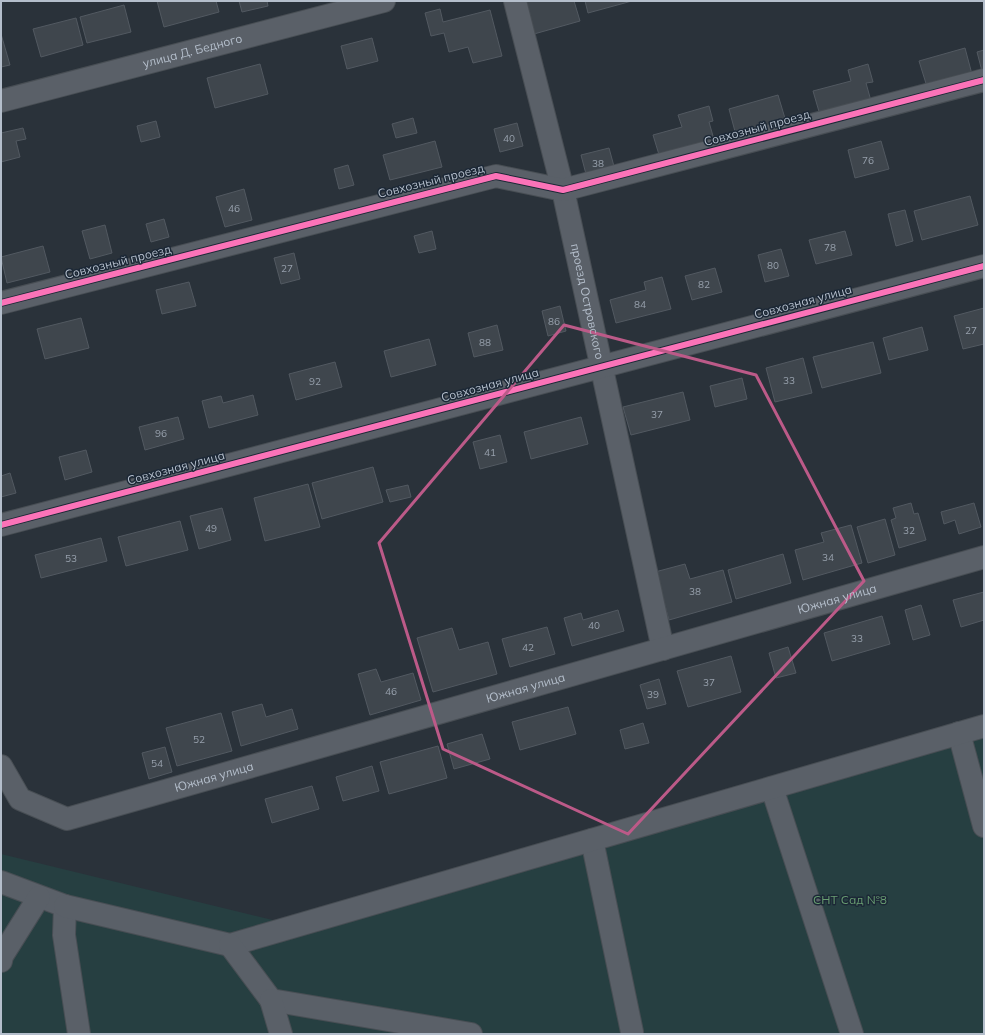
<svg xmlns="http://www.w3.org/2000/svg" width="985" height="1035" font-family="Mulish,sans-serif">
<rect width="100%" height="100%" fill="#2a323a"/>
<polygon fill="#263f41" points="984,724 984,1034 1,1034 1,854 285,923"/>
<g fill="#3f464d" stroke="#525961">
<polygon points="157,1 216,1 219,12 164,27"/>
<polygon points="239,1 267,1 268,6 242,12"/>
<polygon points="525,1 574,1 580,21 534,34"/>
<polygon points="585,1 632,1 588,13"/>
<polygon points="124,5 131,32 87,43 80,17"/>
<polygon points="440,9 443,22 490,10 502,56 473,63 468,47 449,52 444,33 431,36 425,13"/>
<polygon points="76,18 83,45 41,57 33,29"/>
<polygon points="1,34 10,65 1,67"/>
<polygon points="372,38 378,61 347,69 341,46"/>
<polygon points="965,48 973,78 928,90 919,61"/>
<polygon points="984,50 984,75 983,75 977,52"/>
<polygon points="260,64 268,94 215,108 207,78"/>
<polygon points="868,64 873,82 866,83 871,101 820,115 813,91 851,81 848,70"/>
<polygon points="778,95 787,125 737,139 729,109"/>
<polygon points="709,106 713,121 709,122 715,143 660,158 653,135 682,127 678,115"/>
<polygon points="413,118 417,133 396,138 392,124"/>
<polygon points="156,121 160,137 141,142 137,126"/>
<polygon points="517,123 523,146 500,152 494,129"/>
<polygon points="23,128 26,139 16,141 20,157 1,162 1,133"/>
<polygon points="435,141 442,167 390,180 383,155"/>
<polygon points="881,141 889,169 855,178 848,150"/>
<polygon points="609,148 615,170 587,178 581,155"/>
<polygon points="348,165 354,185 339,189 334,169"/>
<polygon points="244,189 252,220 225,227 216,197"/>
<polygon points="970,196 978,225 922,240 914,211"/>
<polygon points="905,210 913,241 896,246 888,214"/>
<polygon points="164,219 169,237 151,242 146,224"/>
<polygon points="105,225 112,253 90,259 82,231"/>
<polygon points="432,231 436,249 419,253 414,236"/>
<polygon points="845,231 852,255 816,264 809,240"/>
<polygon points="43,246 50,272 7,283 1,257"/>
<polygon points="781,249 789,276 765,282 758,255"/>
<polygon points="294,253 300,279 281,284 274,258"/>
<polygon points="715,268 722,292 692,300 685,276"/>
<polygon points="662,277 671,309 616,323 610,300 646,290 644,282"/>
<polygon points="189,282 196,306 162,314 156,290"/>
<polygon points="560,306 566,331 548,336 542,311"/>
<polygon points="984,308 984,344 963,349 954,316"/>
<polygon points="81,318 89,348 45,359 37,329"/>
<polygon points="497,325 503,350 474,357 468,333"/>
<polygon points="922,327 928,350 889,360 883,338"/>
<polygon points="429,339 436,365 391,377 384,351"/>
<polygon points="873,342 881,373 822,388 813,357"/>
<polygon points="803,358 812,393 775,402 766,368"/>
<polygon points="335,362 342,387 296,400 289,374"/>
<polygon points="742,378 747,399 715,407 710,386"/>
<polygon points="683,392 690,420 631,435 623,407"/>
<polygon points="253,395 258,415 209,428 202,401 221,396 223,403"/>
<polygon points="178,417 184,439 145,450 139,427"/>
<polygon points="581,417 588,444 531,459 524,432"/>
<polygon points="500,435 507,462 480,469 473,442"/>
<polygon points="86,450 92,472 65,480 59,457"/>
<polygon points="373,467 383,502 322,519 312,483"/>
<polygon points="10,473 16,493 1,497 1,476"/>
<polygon points="308,484 320,527 265,541 254,498"/>
<polygon points="408,485 411,497 390,502 386,490"/>
<polygon points="911,503 914,514 918,513 926,540 899,548 891,520 896,518 893,508"/>
<polygon points="974,503 981,527 959,534 955,520 944,524 941,512"/>
<polygon points="222,508 231,540 199,549 190,516"/>
<polygon points="885,519 895,555 868,563 857,527"/>
<polygon points="180,521 188,550 126,566 118,537"/>
<polygon points="851,525 862,563 803,580 795,550 824,542 821,533"/>
<polygon points="101,538 107,561 41,578 35,555"/>
<polygon points="783,554 791,583 736,599 728,570"/>
<polygon points="685,564 690,579 723,570 732,602 669,620 655,572"/>
<polygon points="984,592 984,620 961,627 953,600"/>
<polygon points="921,605 930,635 913,640 905,610"/>
<polygon points="618,610 624,631 572,646 564,618 581,613 583,620"/>
<polygon points="882,616 890,644 832,661 824,633"/>
<polygon points="547,627 555,654 510,667 502,639"/>
<polygon points="452,628 459,650 488,642 497,674 433,692 417,638"/>
<polygon points="788,647 796,673 776,678 769,653"/>
<polygon points="731,656 741,692 688,707 677,671"/>
<polygon points="376,669 381,682 413,673 421,700 370,715 358,674"/>
<polygon points="659,679 666,704 647,709 640,685"/>
<polygon points="262,704 266,717 292,709 298,729 241,746 232,712"/>
<polygon points="568,707 576,734 520,750 512,722"/>
<polygon points="221,713 232,751 177,766 166,728"/>
<polygon points="643,723 649,743 625,749 620,730"/>
<polygon points="482,734 490,759 454,769 447,744"/>
<polygon points="438,746 447,778 389,794 380,762"/>
<polygon points="165,747 172,772 149,779 142,753"/>
<polygon points="372,766 379,791 343,801 336,777"/>
<polygon points="312,786 319,809 272,823 265,799"/>
</g>
<g fill="none" stroke-linecap="round" stroke-linejoin="round">
<g stroke="#484e54" stroke-width="24">
<g id="minor">
<path id="s1" d="M515,1L563,190L663,649"/>
<path id="s2" d="M1,101L384,1"/>
<polyline points="1,303 496,176 563,190 984,80"/>
<polyline points="1,525 984,266"/>
<polyline points="959,733 984,826"/>
<path id="s3" d="M1,766L20,799L67,819L984,557"/>
<polyline points="772,788 852,1034"/>
<polyline points="592,840 632,1032"/>
<polyline points="1,882 65,906 64,935 79,1034"/>
<polyline points="65,906 230,945 984,726"/>
<polyline points="230,945 271,1000 471,1034"/>
<polyline points="1,961 2,956 39,897"/>
<polyline points="271,1000 281,1034"/>
</g>
</g>
<use href="#minor" stroke="#5a6068" stroke-width="22"/>
<g stroke="#1c2836" stroke-width="8">
<g id="cycleway">
<polyline points="1,303 496,176 563,190 984,80"/>
<polyline points="1,525 984,266"/>
</g>
</g>
<use href="#cycleway" stroke="#fb73b8" stroke-width="6"/>
</g>
<path fill="none" stroke="#bc5a88" stroke-width="3" stroke-linejoin="round" d="M564,325L756,375L864,581L628,834L443,749L379,543Z"/>
<g text-anchor="middle" stroke-width="3" stroke-linejoin="round" paint-order="stroke">
<g font-size="10" fill="#97a0ac">
<text x="509" y="142">40</text>
<text x="868" y="164">76</text>
<text x="598" y="167">38</text>
<text x="234" y="212">46</text>
<text x="830" y="251">78</text>
<text x="773" y="269">80</text>
<text x="287" y="272">27</text>
<text x="704" y="288">82</text>
<text x="640" y="308">84</text>
<text x="554" y="325">86</text>
<text x="971" y="334">27</text>
<text x="485" y="346">88</text>
<text x="789" y="384">33</text>
<text x="315" y="385">92</text>
<text x="657" y="418">37</text>
<text x="161" y="437">96</text>
<text x="490" y="456">41</text>
<text x="211" y="532">49</text>
<text x="909" y="534">32</text>
<text x="828" y="561">34</text>
<text x="71" y="562">53</text>
<text x="695" y="595">38</text>
<text x="594" y="629">40</text>
<text x="857" y="642">33</text>
<text x="528" y="651">42</text>
<text x="709" y="686">37</text>
<text x="391" y="695">46</text>
<text x="653" y="698">39</text>
<text x="199" y="743">52</text>
<text x="157" y="767">54</text>
</g>
<g font-size="12" fill="#b4becb" stroke="#1c2836">
<text dy="4" stroke="none"><textPath href="#s2" startOffset="198">улица Д. Бедного</textPath></text>
<text transform="translate(757 128) rotate(-15)" y="4">Совхозный проезд</text>
<text transform="translate(431 181) rotate(-14)" y="4">Совхозный проезд</text>
<text transform="translate(118 262) rotate(-14)" y="4">Совхозный проезд</text>
<text dy="4" stroke="none"><textPath href="#s1" startOffset="309">проезд Островского</textPath></text>
<text transform="translate(803 302) rotate(-15)" y="4">Совхозная улица</text>
<text transform="translate(490 385) rotate(-15)" y="4">Совхозная улица</text>
<text transform="translate(176 468) rotate(-15)" y="4">Совхозная улица</text>
<text dy="4" stroke="none"><textPath href="#s3" startOffset="890">Южная улица</textPath></text>
<text dy="4" stroke="none"><textPath href="#s3" startOffset="566">Южная улица</textPath></text>
<text dy="4" stroke="none"><textPath href="#s3" startOffset="242">Южная улица</textPath></text>
</g>
<g font-size="12" fill="#699e72" stroke="#1c2836">
<text x="850" y="904">СНТ Сад №8</text>
</g>
</g>
<rect width="985" height="1035" fill="none" stroke="#b4becb" stroke-width="4"/>
</svg>
